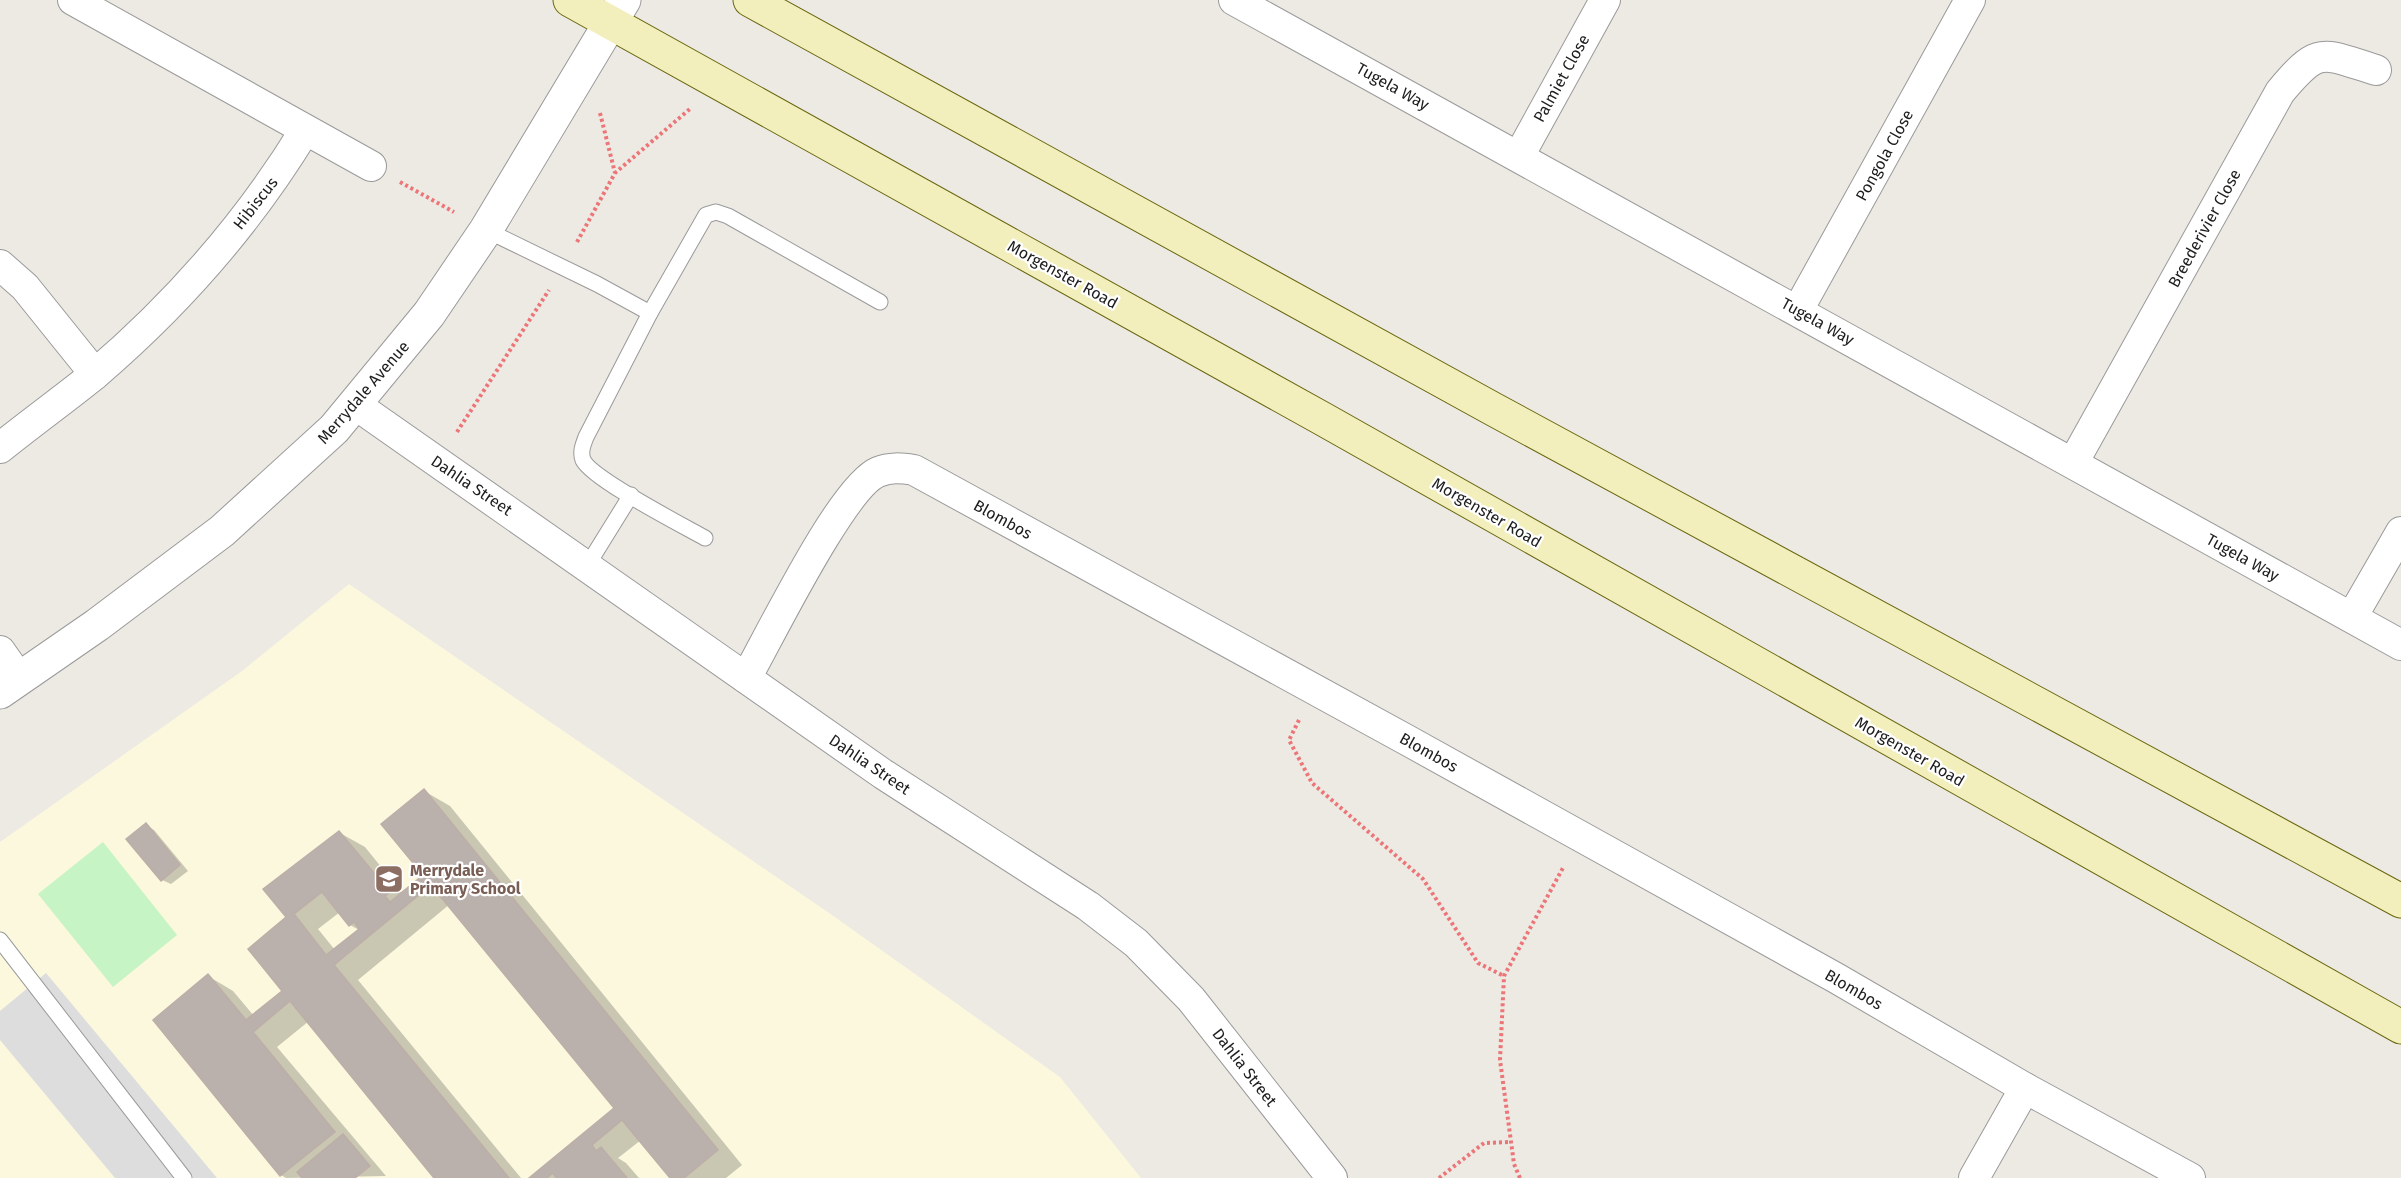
<svg xmlns="http://www.w3.org/2000/svg" width="2401" height="1178" font-family="'Fira Sans',sans-serif">
<rect width="100%" height="100%" fill="#ede9e3"/>
<polygon fill="#fcf8de" points="349,584 832,915 1060,1077 1141,1178 0,1178 0,842 242,671"/>
<polygon fill="#c6f4c4" points="103,842 177,935 113,987 38,894"/>
<polygon fill="#ddd" points="46,973 217,1178 115,1178 0,1040 0,1011"/>
<g fill="#0003" fill-rule="evenodd">
<path d="M424,791L450,806L742,1165L726,1178H672L641,1140L618,1158L626,1163L639,1178H531L617,1108L450,904L358,980L521,1178H436L309,1021L277,1047L386,1176L286,1178L281,1175L155,1020L208,976L233,991L254,1016L284,991L289,918L340,833L365,847L403,894L425,876ZM340,912L350,925L359,930L335,950L318,929Z"/>
<polygon points="146,825 154,830 188,871 171,884 162,880"/>
</g>
<g fill="#bab1ad" stroke="#bdaea7" stroke-width="1.5" fill-rule="evenodd">
<path d="M424,789L718,1150L684,1178H670L622,1120L592,1145L596,1151L601,1147L627,1178H556L553,1173L547,1178H529L614,1108L431,885L334,965L509,1178H434L290,1001L253,1032L335,1132L280,1176L153,1020L208,974L246,1020L282,991L248,949L286,917L263,889L339,831L390,892L385,896L390,902L423,875L381,824ZM322,892L349,926L354,922L359,929L326,955L294,914Z"/>
<polygon points="146,823 180,865 161,881 126,839"/>
<polygon points="343,1134 370,1166 355,1178 302,1178 297,1172"/>
</g>
<g fill="none" stroke-linecap="round" stroke-linejoin="round">
<g stroke="#9a9a9a" stroke-width="17">
<g id="service">
<polyline points="486,230 597,284 650,313 706,215 716,212 728,216 880,302"/>
<path d="M650,313L586,437C583,445 580,452 583,460C592,479 682,525 705,538"/>
<polyline points="587,566 631,495"/>
<polyline points="0,940 184,1178"/>
</g>
</g>
<g stroke="#9a9a9a" stroke-width="32">
<g id="minor">
<polyline points="73,0 371,166"/>
<polyline points="1234,0 2401,645"/>
<polyline points="1519,156 1605,0"/>
<polyline points="0,265 25,287 95,374"/>
<polyline points="1798,310 1970,0"/>
<polyline points="356,405 883,774 1088,906 1136,943 1191,999 1332,1178"/>
<path d="M0,448C31,423 63,400 94,375C176,305 249,222 305,130"/>
<path d="M2073,463L2280,92C2319,45 2321,53 2376,70"/>
<polyline points="2352,617 2401,532"/>
<polyline points="0,651 19,678"/>
<path d="M746,678C769,638 842,487 878,472C890,467 901,468 914,470L1405,739L1836,978L2025,1088L2190,1178"/>
<polyline points="1974,1178 2025,1088"/>
</g>
</g>
<g stroke="#9a9a9a" stroke-width="35">
<polyline id="tertiary" points="0,692 97,625 222,531 334,429 429,314 486,230 624,0"/>
</g>
<g stroke="#69670f" stroke-width="35">
<g id="secondary">
<polyline points="570,0 1323,419 2401,1027"/>
<polyline points="750,0 1493,409 2401,901"/>
</g>
</g>
<g stroke="#ec7578" stroke-width="4" stroke-dasharray="3 3" stroke-linecap="butt">
<polyline points="600,113 615,173"/>
<polyline points="400,182 454,212"/>
<polyline points="577,242 615,173 691,108"/>
<polyline points="457,432 549,290"/>
<polyline points="1299,720 1289,740 1312,783 1423,879 1478,963 1504,976"/>
<polyline points="1439,1178 1484,1143 1511,1142"/>
<polyline points="1520,1178 1514,1164 1500,1060 1504,976 1564,866"/>
</g>
<use href="#service" stroke="#fff" stroke-width="15"/>
<use href="#minor" stroke="#fff" stroke-width="30"/>
<use href="#tertiary" stroke="#fff" stroke-width="33"/>
<use href="#secondary" stroke="#f3efbc" stroke-width="33"/>
</g>
<defs>
<g id="school-square" transform="scale(1.5)"><rect x="-9" y="-9" width="18" height="18" rx="4" fill="#8d6e63" stroke="#fff"/><path d="M0-5L7-2L0 1L-7-2ZM-4 1L0 2.5L4 1V4Q0 6-4 4Z" fill="#fff"/></g>
</defs>
<g fill-rule="evenodd">
<use href="#school-square" x="389" y="879"/>
</g>
<g text-anchor="middle" stroke-width="4.5" stroke-linejoin="round" paint-order="stroke">
<g font-size="16" fill="#1d1d1d" stroke="#fff">
<text transform="translate(1561 78) rotate(-61)" y="6">Palmiet Close</text>
<text transform="translate(1393 86) rotate(29)" y="6">Tugela Way</text>
<text transform="translate(1884 155) rotate(-61)" y="6">Pongola Close</text>
<text transform="translate(255 203) rotate(-52)" y="6">Hibiscus</text>
<text transform="translate(2204 228) rotate(-61)" y="6">Breederivier Close</text>
<text transform="translate(1063 274) rotate(29)" y="6">Morgenster Road</text>
<text transform="translate(1818 321) rotate(29)" y="6">Tugela Way</text>
<text transform="translate(363 392) rotate(-49)" y="6">Merrydale Avenue</text>
<text transform="translate(472 485) rotate(34)" y="6">Dahlia Street</text>
<text transform="translate(1487 512) rotate(30)" y="6">Morgenster Road</text>
<text transform="translate(1003 519) rotate(29)" y="6">Blombos</text>
<text transform="translate(2243 557) rotate(29)" y="6">Tugela Way</text>
<text transform="translate(1910 751) rotate(30)" y="6">Morgenster Road</text>
<text transform="translate(1429 752) rotate(29)" y="6">Blombos</text>
<text transform="translate(870 764) rotate(34)" y="6">Dahlia Street</text>
<text transform="translate(1854 989) rotate(30)" y="6">Blombos</text>
<text transform="translate(1245 1067) rotate(52)" y="6">Dahlia Street</text>
</g>
<g font-size="16" font-weight="bold" fill="#785e54" stroke="#fff" text-anchor="start">
<text x="410" y="876">Merrydale<tspan x="410" dy="18">Primary School</tspan></text>
</g>
</g>
</svg>
